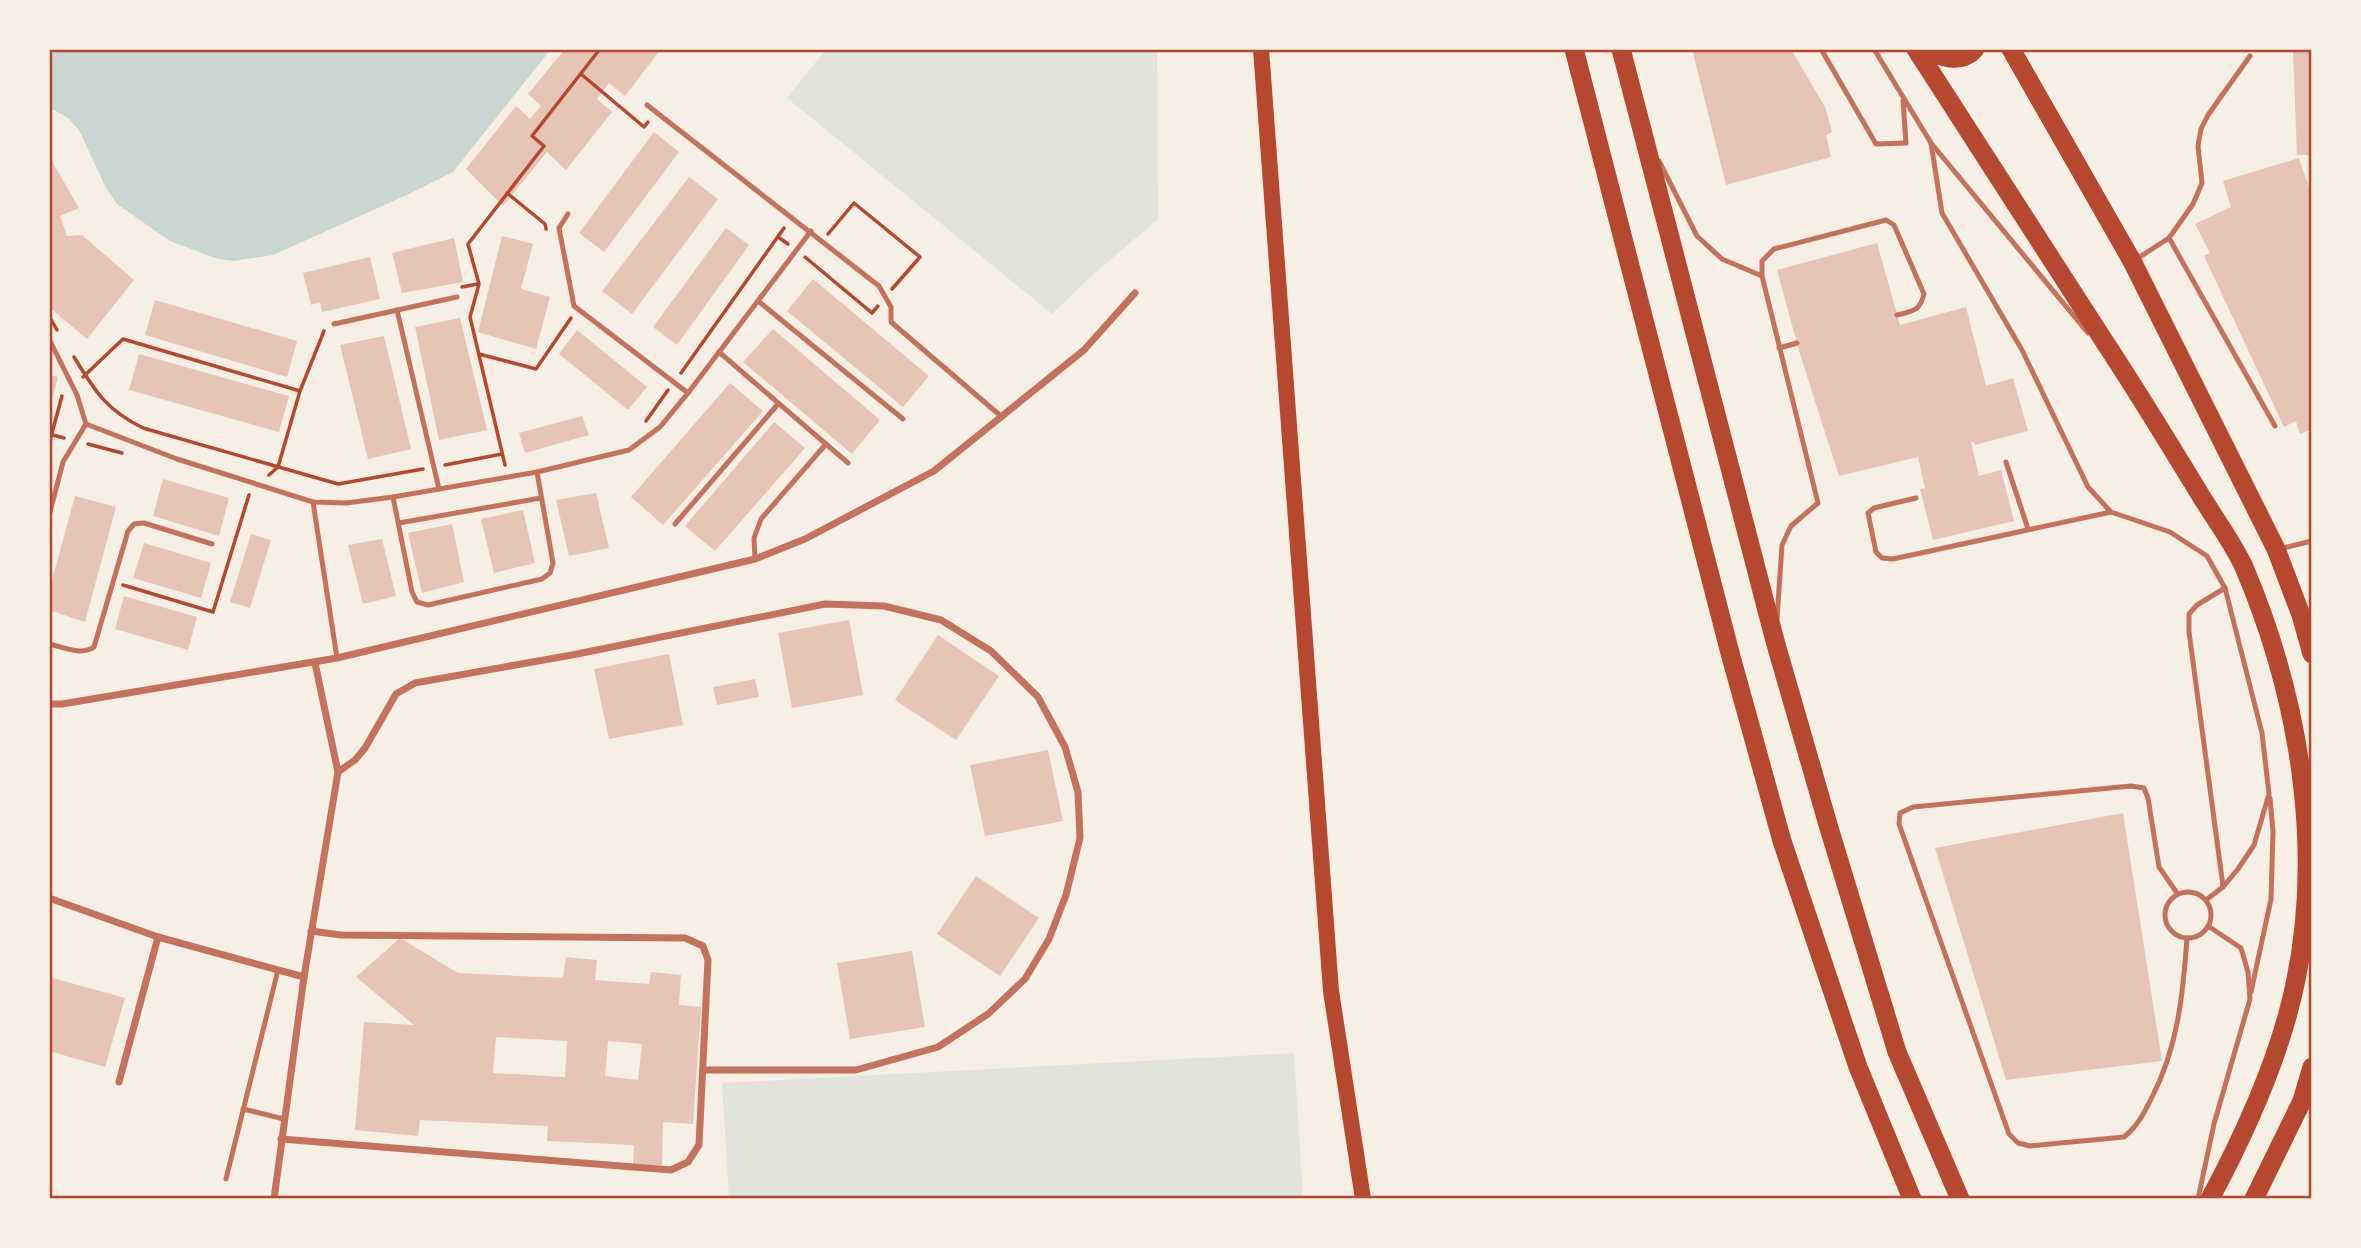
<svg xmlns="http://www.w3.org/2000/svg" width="2361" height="1248" font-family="'DejaVu Sans',sans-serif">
<rect width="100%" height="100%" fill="#f6efe4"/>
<g fill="#e2e4dc">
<polygon points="826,49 1157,49 1158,219 1089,278 1052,314 787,98"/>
<polygon points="1294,1053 1303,1199 729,1199 722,1083"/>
</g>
<polygon fill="#c9d6d2" points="49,49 551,49 453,172 409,194 273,255 234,261 218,259 170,241 117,204 106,188 79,130 68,118 49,107"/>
<g fill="#e6c5b7" fill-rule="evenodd">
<polygon points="565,49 661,49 625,96 609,83 597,99 612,112 566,170 547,152 503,206 466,169 516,106 530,119 541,106 528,94"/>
<polygon points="1692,49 1791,49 1825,107 1832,132 1826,135 1831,157 1726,185"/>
<polygon points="2285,49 2312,49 2312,155 2297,155 2293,52 2285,52"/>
<polygon points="654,132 679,152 604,252 579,233"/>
<polygon points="49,156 79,208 60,216 67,236 82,235 134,280 87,339 49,307"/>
<polygon points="2299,158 2312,197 2312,429 2300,434 2296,421 2284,427 2204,256 2210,253 2195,224 2231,207 2223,181"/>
<polygon points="689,177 718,199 632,314 602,291"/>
<polygon points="726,228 749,245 677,345 653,327"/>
<polygon points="502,236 533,244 521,289 550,297 536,349 478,332"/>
<polygon points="454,238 463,282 402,293 392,253"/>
<polygon points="1877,243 1900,325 1966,307 1986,386 2013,378 2028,431 1975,445 1974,442 1971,442 1979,476 2001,470 2014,521 1933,540 1920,489 1925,488 1918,457 1839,476 1799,351 1777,270"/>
<polygon points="370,257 380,299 322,312 320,302 311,305 303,273"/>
<polygon points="813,279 929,376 903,407 787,311"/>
<polygon points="155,300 297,341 287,377 145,335"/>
<polygon points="460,318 487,430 439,440 415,327"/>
<polygon points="773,329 880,420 852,454 743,362"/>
<polygon points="577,330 647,387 628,410 559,354"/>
<polygon points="384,336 411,449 368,459 340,345"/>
<polygon points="139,354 289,396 279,432 129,390"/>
<polygon points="49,375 58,377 50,406 49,406"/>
<polygon points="730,383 763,411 663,525 631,497"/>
<polygon points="582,416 589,435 525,453 519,433"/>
<polygon points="774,422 805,448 715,551 685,526"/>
<polygon points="163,479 229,498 219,536 153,516"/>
<polygon points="596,493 609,548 569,556 556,500"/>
<polygon points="75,496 116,507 85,622 49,610 49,591"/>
<polygon points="523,510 535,563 494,573 481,519"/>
<polygon points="452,524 464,582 422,593 408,533"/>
<polygon points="251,534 271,540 250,608 230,602"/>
<polygon points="382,539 396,596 363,604 348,545"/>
<polygon points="144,543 211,563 201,598 133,578"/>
<polygon points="124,596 197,617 188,650 115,629"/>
<polygon points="849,620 863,695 792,708 778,633"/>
<polygon points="938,635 999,676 956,740 895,700"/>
<polygon points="669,654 683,725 609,739 594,669"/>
<polygon points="755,679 759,697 717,705 713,687"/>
<polygon points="1048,750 1063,821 985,836 970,765"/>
<polygon points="2123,813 2162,1061 2006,1080 1935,848"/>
<polygon points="976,876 1039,918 1000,976 937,934"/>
<path d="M400,938L458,973L563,978L566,957L597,960L595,980L649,984L651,972L681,975L679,1005L701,1007L693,1124L663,1122L662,1166L633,1164L634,1145L547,1141L548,1126L420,1120L418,1136L355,1130L364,1022L414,1025L356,977ZM496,1037L567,1041L565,1077L493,1073ZM608,1041L642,1044L638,1080L605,1076Z"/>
<polygon points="912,951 925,1027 850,1039 837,963"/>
<polygon points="49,977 125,998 105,1067 49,1051"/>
</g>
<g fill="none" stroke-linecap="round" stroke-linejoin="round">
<g stroke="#b5482f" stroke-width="3.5">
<polyline points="581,74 644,127 648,122"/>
<polyline points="507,193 545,224 546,229"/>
<polyline points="828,234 854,203 920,257 892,289"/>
<polyline points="778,237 788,244"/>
<polyline points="805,257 872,313 878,306"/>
<polyline points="462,287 478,284"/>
<polyline points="49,316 57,330"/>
<polyline points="479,354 536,369 571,318"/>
<path d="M74,357C95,391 106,410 143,428L338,484L423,469"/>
<polyline points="681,373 784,228"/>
<polyline points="83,377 123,339 300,391 278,467 269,475"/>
<polyline points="300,391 324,331"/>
<polyline points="646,421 668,390"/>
<polyline points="49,434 64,438"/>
<polyline points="49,444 62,396"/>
<polyline points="88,444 122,453"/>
<polyline points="445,465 502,454"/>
<polyline points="505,465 470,317 479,284 468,244 544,146 532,136 600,49"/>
<polyline points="123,585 213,612 249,495"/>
</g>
<g stroke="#c5725c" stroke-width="5">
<polyline points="1821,49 1876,144 1906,143 1903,101"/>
<polyline points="1874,49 1931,143 2088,333"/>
<polyline points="647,105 879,286 891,307 891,322 1002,417"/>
<polyline points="1931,143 1942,213 2022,350 2088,487 2111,512 2170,532 2207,556 2225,588 2262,733 2269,794 2254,845 2238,869 2223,887 2206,900"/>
<polyline points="1659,161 1697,236 1722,259 1762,276"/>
<polyline points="568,214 559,228 574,306 688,393"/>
<polyline points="2169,238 2275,426"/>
<polyline points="2135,260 2169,238 2193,204 2202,183 2198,146 2201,129 2208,115 2250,56"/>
<polyline points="758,301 903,419"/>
<polyline points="397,310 439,489"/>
<polyline points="334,324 457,297"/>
<polyline points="49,339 77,395 86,424 177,459 313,502 346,503 393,497 537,472 629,450 660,427 688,393 811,231"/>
<polyline points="1779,348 1797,343"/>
<polyline points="719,352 848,463"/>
<polyline points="2006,462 2028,529"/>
<polyline points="393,497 412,592 417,602 428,605 542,579 550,573 553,563 537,472"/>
<polyline points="1916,498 1874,508 1868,513 1876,552 1882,558 1893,559 2111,512"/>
<polyline points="313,502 337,658"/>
<polyline points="49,516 63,462 86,424"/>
<polyline points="399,523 541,498"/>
<polyline points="675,524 778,404"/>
<polyline points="2279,549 2312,541"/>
<polyline points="755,559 754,538 761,519 826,444"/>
<path d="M1777,619L1782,545L1791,526L1818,503L1762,276V261L1774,249L1886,220L1894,225L1924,294C1920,311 1913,311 1897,315"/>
<path d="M49,644C63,647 81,656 94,647L128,531L134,524L144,523L212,544"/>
<polyline points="2223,886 2189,632 2189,614 2197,605 2225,588"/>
<circle cx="2188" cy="915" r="23"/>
<path d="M2177,893L2159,867L2148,798L2144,788L2131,786L1913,807L1900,813L1899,824L2009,1134L2018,1143L2030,1146L2124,1137C2138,1126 2144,1113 2152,1097C2178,1047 2183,994 2187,938"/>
<polyline points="2251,992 2271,899 2273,831 2270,798"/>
<polyline points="243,1109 284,1119"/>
<polyline points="226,1179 278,970"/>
<polyline points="2198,1199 2214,1124 2250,999 2248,972 2241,948 2208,926"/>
</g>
<g stroke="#c5725c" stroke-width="7">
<polyline points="49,704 62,704 337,658 755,559 805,539 934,471 1084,350 1135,293"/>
<polyline points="338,772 355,760 365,748 396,694 415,683 572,655 825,604 884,606 941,620 991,651 1038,697 1065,747 1078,792 1080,838 1066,895 1049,939 1025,979 988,1014 938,1047 856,1070 703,1070"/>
<polyline points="49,898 158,937 304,977"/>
<polyline points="119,1082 158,937"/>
<polyline points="281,1139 671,1170 688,1162 699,1145 708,960 703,946 685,938 341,935 311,931"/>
<polyline points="274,1199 304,977 338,772 315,663"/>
</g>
<polyline stroke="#b5482f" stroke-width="16" points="1261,49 1331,991 1363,1199"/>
<g stroke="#b5482f" stroke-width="19">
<polyline points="1574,49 1730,653 1782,841 1858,1067 1912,1199"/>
<polyline points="1621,49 1775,641 1829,828 1897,1052 1960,1199"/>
<path d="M1916,49C1979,147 2043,246 2106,344C2139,394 2170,445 2201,496C2215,519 2233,543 2244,567C2303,706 2328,870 2287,1017C2269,1081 2241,1141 2210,1199"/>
<path d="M1924,49C1940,57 1961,65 1975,49"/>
<polyline points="2011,49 2132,261 2276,549 2301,615 2312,654"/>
<polyline points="2254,1199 2302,1101 2312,1067"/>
</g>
</g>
<rect width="2361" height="1248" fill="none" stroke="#f6efe4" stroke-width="102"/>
<rect x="51" y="51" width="2259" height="1146" fill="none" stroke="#b5482f" stroke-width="2.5"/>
</svg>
